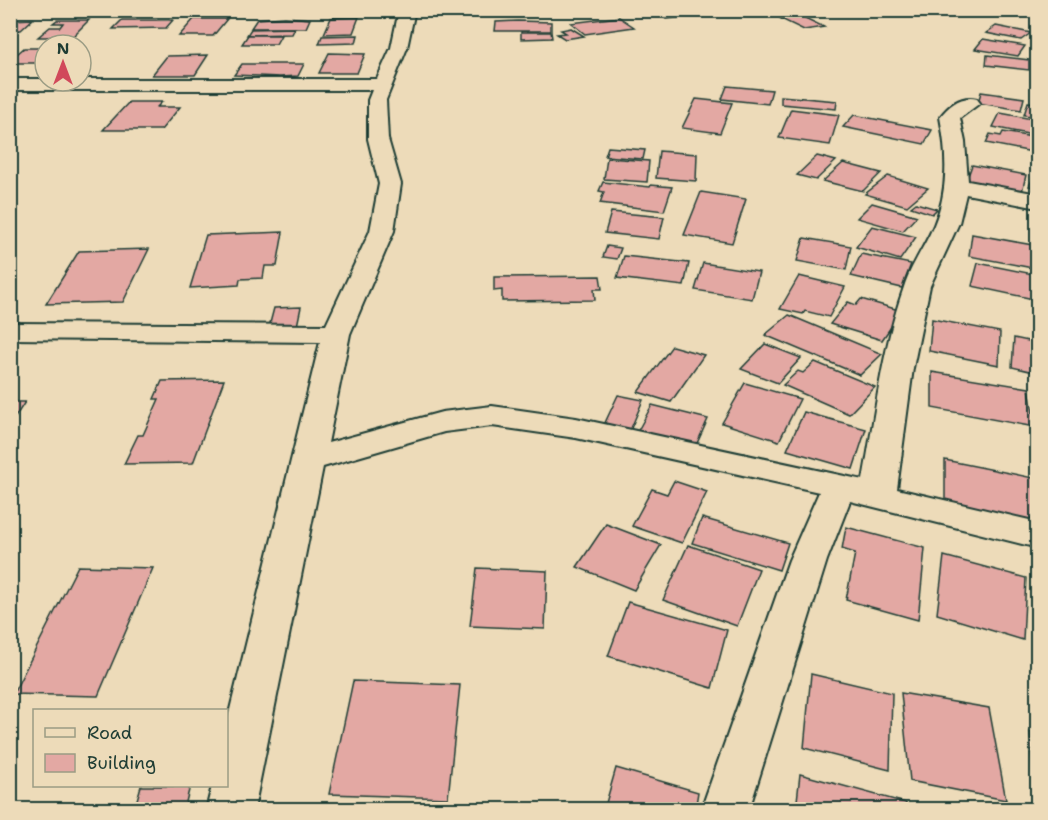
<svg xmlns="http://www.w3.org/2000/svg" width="1048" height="820" font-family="'Shantell Sans',sans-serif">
<rect width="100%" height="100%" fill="#eddbb9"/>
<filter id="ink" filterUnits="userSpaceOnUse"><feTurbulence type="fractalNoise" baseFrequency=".0167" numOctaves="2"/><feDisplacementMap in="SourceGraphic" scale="12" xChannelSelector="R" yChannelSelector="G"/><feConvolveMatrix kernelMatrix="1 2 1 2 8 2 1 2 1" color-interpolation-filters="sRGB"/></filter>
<g filter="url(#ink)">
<g fill="#e3a8a3" stroke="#1f3d34" stroke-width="1.5">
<polygon points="578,10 627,10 628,12 581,14"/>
<polygon points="660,10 692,10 700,16 666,19 657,12 661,12"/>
<polygon points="801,16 824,27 804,30 781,19"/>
<polygon points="285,17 310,19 306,28 251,28 257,19"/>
<polygon points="359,17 353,33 324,34 331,18"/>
<polygon points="619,17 634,27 585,34 571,23"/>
<polygon points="33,19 21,30 10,30 10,20"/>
<polygon points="194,19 227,19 213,36 179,36"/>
<polygon points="57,20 89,20 72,37 38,37 50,27 60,27 63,23 53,23"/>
<polygon points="122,20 173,20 166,28 113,29"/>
<polygon points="518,21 551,22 551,31 495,31 496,22"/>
<polygon points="996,26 1031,33 1021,40 986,33"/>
<polygon points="295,28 292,34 247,35 251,29"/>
<polygon points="571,28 584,36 565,39 557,34 566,33 561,30"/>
<polygon points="521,32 551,32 552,38 521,39"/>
<polygon points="248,35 281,35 276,44 242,44"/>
<polygon points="358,35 356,43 319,44 322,36"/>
<polygon points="983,39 1025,46 1018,56 975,49"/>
<polygon points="24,48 45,48 45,63 10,63 10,60"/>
<polygon points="329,53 365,54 357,73 319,73"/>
<polygon points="208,55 195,75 152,75 167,56"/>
<polygon points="987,55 1029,60 1029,70 986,65"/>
<polygon points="242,64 304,64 298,76 280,77 234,75"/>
<polygon points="727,86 772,90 768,104 722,99"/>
<polygon points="981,92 1024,98 1021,110 978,103"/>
<polygon points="781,96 837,101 836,109 781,104"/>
<polygon points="696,99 732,103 720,133 682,128"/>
<polygon points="129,102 162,102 157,107 180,107 161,130 103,130"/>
<polygon points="1028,102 1038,103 1038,117 1024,115"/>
<polygon points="791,109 839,115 830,145 779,138"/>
<polygon points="1000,113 1038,120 1038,136 993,127"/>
<polygon points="854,115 932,130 924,144 843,127"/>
<polygon points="1003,132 1038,138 1038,153 986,143 990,134 1001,136"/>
<polygon points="608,147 645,150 643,159 605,156"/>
<polygon points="659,151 697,154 696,181 656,178"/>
<polygon points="817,156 836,161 816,180 797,175"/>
<polygon points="607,158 649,161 647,182 604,179"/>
<polygon points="843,163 881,173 863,191 823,181"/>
<polygon points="972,165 1026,175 1022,192 966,182"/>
<polygon points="888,176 928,188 907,206 865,194"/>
<polygon points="1034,176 1038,177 1038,196 1033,195 1037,188 1029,186"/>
<polygon points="603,182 650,187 651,185 672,187 664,211 600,203 604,192 599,191"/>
<polygon points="701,192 746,199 732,243 684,235"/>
<polygon points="872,203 917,216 903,231 857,218"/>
<polygon points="916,203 937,209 932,214 911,207"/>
<polygon points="611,212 664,217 659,239 605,233"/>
<polygon points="872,226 916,237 900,260 856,247"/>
<polygon points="283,232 277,266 265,266 263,278 240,279 239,285 190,288 206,235"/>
<polygon points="972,234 1038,246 1038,269 969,256"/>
<polygon points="804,238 851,246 846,270 797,261"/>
<polygon points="607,246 621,248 617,259 603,257"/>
<polygon points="149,249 123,302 46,304 79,251"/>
<polygon points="861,254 911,264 902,288 851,276"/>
<polygon points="624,256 689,263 684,286 617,278"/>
<polygon points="703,263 759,272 752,299 695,290"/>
<polygon points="978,263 1038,275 1038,300 972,286"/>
<polygon points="600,276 602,289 594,289 595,300 502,301 502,290 494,291 494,277"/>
<polygon points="799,276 845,287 829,317 805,311 803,314 780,309"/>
<polygon points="861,299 902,311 882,340 830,324 848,302 856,305"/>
<polygon points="301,307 297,326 269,327 274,308"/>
<polygon points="789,315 882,354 860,375 765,335"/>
<polygon points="932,319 1000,332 999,365 929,351"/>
<polygon points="1014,338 1038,343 1038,373 1012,367"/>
<polygon points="765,344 801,358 778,383 741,369"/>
<polygon points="672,346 704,355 671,402 638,392"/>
<polygon points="815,362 875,387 849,414 783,385 798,371 803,373"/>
<polygon points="932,372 1029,388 1035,427 932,408"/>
<polygon points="224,380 193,463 124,464 138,435 143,435 159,399 154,399 162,381"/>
<polygon points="745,383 800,399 779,441 722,423"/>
<polygon points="618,395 643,400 629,433 603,427"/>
<polygon points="10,402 25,402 10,425"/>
<polygon points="652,405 708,419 693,452 635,436"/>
<polygon points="804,412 866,429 853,469 787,450"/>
<polygon points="1033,432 1038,433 1038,466 1036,465"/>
<polygon points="945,460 1038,479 1038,527 945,508"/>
<polygon points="674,481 707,492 682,543 632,526 652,489 667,494"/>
<polygon points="702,518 788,543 779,570 692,543"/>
<polygon points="606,524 661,545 634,590 577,567"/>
<polygon points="846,527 925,548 918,620 846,600 855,553 842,549"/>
<polygon points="688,545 759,569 737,626 663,600"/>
<polygon points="944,556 1026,578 1023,640 937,614"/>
<polygon points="78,566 153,568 98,696 13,694"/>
<polygon points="477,568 547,571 545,629 470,626"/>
<polygon points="628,602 727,630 712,688 608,656"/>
<polygon points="811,674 892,693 890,770 804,748"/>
<polygon points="353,681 460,685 448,798 329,794"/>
<polygon points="901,693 989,708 1006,800 910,781"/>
<polygon points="1030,732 1038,734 1038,810 1035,810"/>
<polygon points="616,768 698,792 695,810 604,810"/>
<polygon points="800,774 906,803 906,810 796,810"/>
<polygon points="141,786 190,786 184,810 134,810"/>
</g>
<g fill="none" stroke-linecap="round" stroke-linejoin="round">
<g stroke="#1f3d34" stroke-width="4">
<g id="minor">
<path d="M399,10H415L407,48L386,100L388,139L401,184L394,231L350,334L328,443L442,412L492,406L576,418L863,480C875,416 882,349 904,287C911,265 925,246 934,225C949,190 947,153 940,117C949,105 962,95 977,99L980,103L960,118L965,142L968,181L1038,194V208L966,194L959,223L930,286L913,368L897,489L1038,522V548L850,501L827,560L749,810H701L789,560L819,492L576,438L492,426L444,432L323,467L254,810H206L212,786H226V726L320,342L10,339V323L326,325L370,231L379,184L368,139V100L372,90H10V79H377L391,48Z"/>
<polygon points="1028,10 1038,10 1038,15"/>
</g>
</g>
<use href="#minor" fill="#eddbb9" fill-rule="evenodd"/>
</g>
</g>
<rect width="1048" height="820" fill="none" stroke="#eddbb9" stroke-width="36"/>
<rect x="18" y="18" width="1012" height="784" fill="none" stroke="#1f3d34" stroke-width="2" filter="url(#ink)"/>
<rect x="33" y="709" width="195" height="78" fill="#eddbb9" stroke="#9b9c84" stroke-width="1.5"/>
<rect x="45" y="728" width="30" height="9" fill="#eddbb9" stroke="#9b9c84" stroke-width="1.5"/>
<text x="87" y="739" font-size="18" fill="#1f3d34">Road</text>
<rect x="45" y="754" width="30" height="18" fill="#e3a8a3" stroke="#9b9c84" stroke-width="1.5"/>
<text x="87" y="769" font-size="18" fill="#1f3d34">Building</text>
<g transform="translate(63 63)"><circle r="28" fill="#eddbb9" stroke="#9b9c84" stroke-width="1.5"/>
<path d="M0-4.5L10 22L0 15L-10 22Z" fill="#d1495b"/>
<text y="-9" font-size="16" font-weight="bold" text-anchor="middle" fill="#1f3d34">N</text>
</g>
</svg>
